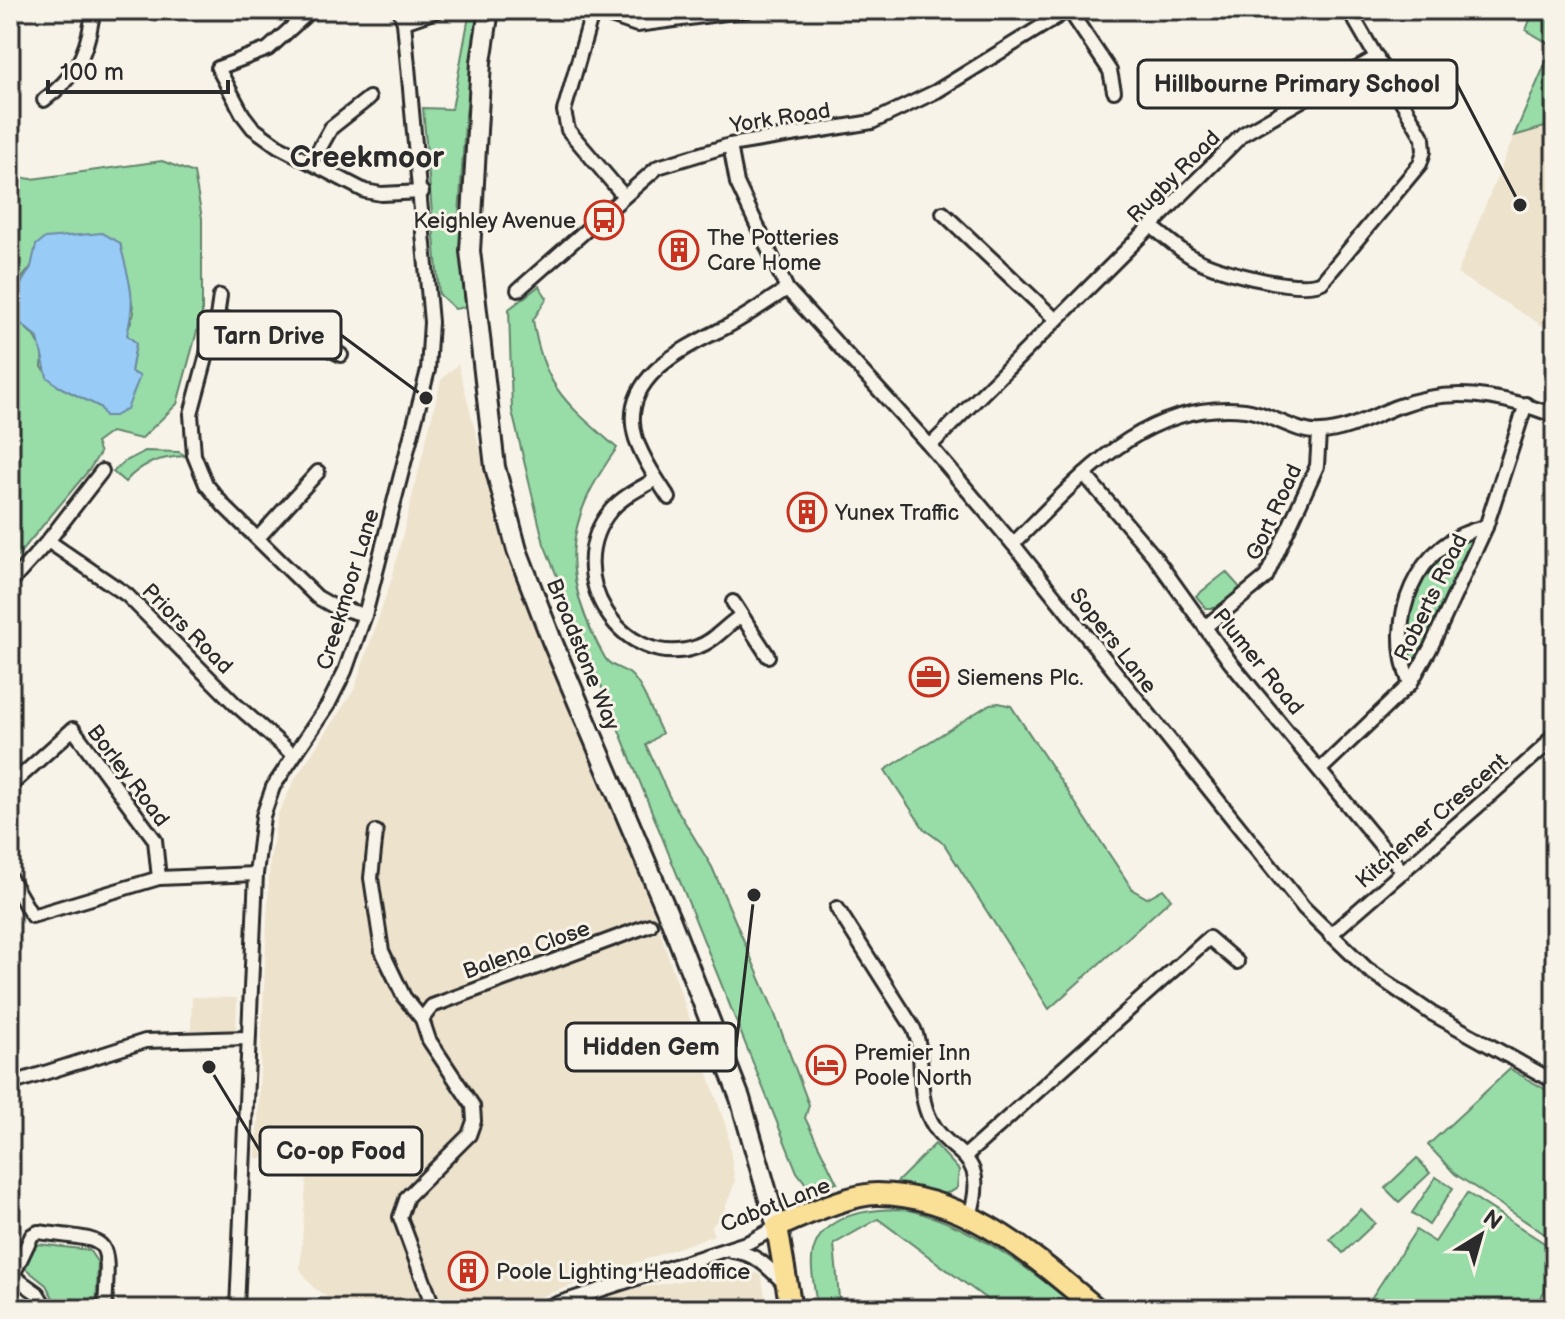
<svg xmlns="http://www.w3.org/2000/svg" width="1565" height="1319" font-family="'Balsamiq Sans',sans-serif">
<rect width="100%" height="100%" fill="#f7f3e8"/>
<filter id="ink" filterUnits="userSpaceOnUse"><feTurbulence type="fractalNoise" baseFrequency=".0125" numOctaves="2"/><feDisplacementMap in="SourceGraphic" scale="16" xChannelSelector="R" yChannelSelector="G"/><feConvolveMatrix kernelMatrix="1 2 1 2 8 2 1 2 1" color-interpolation-filters="sRGB"/></filter>
<g filter="url(#ink)">
<g fill="#ede2cc">
<polygon points="1555,124 1555,333 1457,274 1514,136"/>
<polygon points="458,364 507,556 653,911 727,1130 735,1182 723,1213 711,1228 714,1235 506,1309 343,1309 313,1287 300,1269 307,1171 298,1161 256,1158 270,859 278,814 295,779 354,690 392,578 441,380"/>
<polygon points="192,997 237,998 236,1030 191,1030"/>
<polygon points="749,1269 761,1276 768,1309 584,1309 611,1293"/>
</g>
<g fill="#98dca8" stroke="#62846a" stroke-width="2" fill-rule="evenodd">
<polygon points="455,10 480,10 465,122 459,216 466,307 455,309 439,294 423,108 452,109 469,16 451,18"/>
<polygon points="1534,10 1555,10 1555,124 1514,136 1553,46 1526,30"/>
<path d="M162,161L194,173L202,218V313L177,404L141,439L111,432L96,443L100,453L89,470L10,565V176L32,179ZM120,243L134,313L126,335L136,343L131,372L100,407L58,386L42,367C45,341 31,332 12,316L19,282L31,267Z"/>
<path d="M539,286L547,298L533,320C544,389 567,404 617,448C563,522 559,576 605,658C610,667 622,668 630,674C644,686 653,717 662,733L646,745L669,796L712,867L771,1004L809,1105L805,1118L837,1183L806,1184L797,1172L544,544L512,411L509,309Z"/>
<path d="M145,451L179,452L186,456C161,457 141,463 125,482L113,472L124,462Z"/>
<path d="M1469,539L1472,544L1467,556L1421,654L1410,661L1406,657C1406,643 1404,627 1407,613C1411,583 1439,546 1469,539Z"/>
<polygon points="1226,572 1243,591 1220,608 1206,608 1196,596"/>
<polygon points="999,703 1011,706 1133,890 1147,898 1163,889 1171,899 1049,1009 944,844 924,829 885,770 990,704"/>
<polygon points="1510,1069 1555,1095 1555,1241 1455,1174 1428,1145"/>
<path d="M935,1144L959,1170L957,1188C941,1203 916,1182 896,1183Z"/>
<polygon points="1417,1158 1430,1173 1399,1202 1385,1188"/>
<polygon points="1436,1177 1453,1188 1429,1225 1412,1213"/>
<polygon points="1467,1193 1555,1250 1555,1275 1533,1309 1364,1309 1416,1230 1435,1242"/>
<path d="M903,1209C970,1222 1027,1268 1081,1309H1000L878,1219L834,1244L840,1309H817C816,1292 809,1268 813,1252C822,1213 871,1209 903,1209Z"/>
<polygon points="1361,1209 1375,1223 1343,1253 1330,1239"/>
<polygon points="38,1244 89,1250 98,1263 96,1309 59,1309 46,1285 26,1269 24,1261"/>
</g>
<path fill="#98cbf5" stroke="#6c8ba4" stroke-width="2" d="M102,233L120,243C129,283 137,294 127,335L136,343L131,372L140,376L127,409L115,416H105L100,407L58,386L47,377L38,338L12,316V299L31,267L36,245L45,238Z"/>
<g fill="none" stroke-linecap="round" stroke-linejoin="round">
<g stroke="#2b2b2b" stroke-width="18">
<g id="street">
<polyline points="593,10 564,111 568,130 623,195"/>
<polyline points="593,10 637,25 748,10"/>
<polyline points="1069,10 1110,71 1114,91"/>
<polyline points="309,12 268,49 218,68 243,115 253,128 278,146 365,191 381,194 422,192"/>
<polyline points="404,22 439,10"/>
<path d="M44,100C74,78 86,57 92,19L87,10"/>
<polyline points="730,145 737,183 787,289 930,446 1013,544 1304,908 1367,969 1431,1013 1555,1082"/>
<polyline points="312,162 331,128 369,98"/>
<polyline points="943,213 1055,319"/>
<path d="M1152,227C1167,238 1182,253 1199,261C1223,272 1299,293 1322,282L1420,164L1424,151L1423,138L1349,10"/>
<polyline points="518,290 658,167 730,145 872,122 937,91 1068,10"/>
<polyline points="217,317 220,296"/>
<polyline points="341,355 325,347 217,317 191,414 194,455 206,484 224,506 317,597 333,606 365,615"/>
<polyline points="930,446 1243,134 1377,57"/>
<polyline points="1084,474 1154,556 1230,662 1403,872"/>
<path d="M656,479C641,488 623,496 611,510C558,573 623,673 697,647C714,642 726,625 741,616"/>
<path d="M669,498C657,480 643,459 636,439C618,381 678,351 718,331C742,320 764,303 787,289"/>
<polyline points="258,538 318,472"/>
<polyline points="48,541 127,595 235,704 292,754"/>
<path d="M1013,544C1078,480 1143,399 1245,410C1270,413 1296,434 1321,432C1346,431 1373,416 1396,407C1450,386 1503,395 1555,416"/>
<polyline points="10,583 48,541 102,471"/>
<polyline points="733,602 768,656"/>
<polyline points="1205,627 1266,577 1317,466 1319,433"/>
<path d="M1410,684C1384,621 1415,540 1486,527"/>
<polyline points="1321,769 1410,684 1430,649 1486,527 1526,404"/>
<polyline points="10,786 73,729 155,840 159,878"/>
<polyline points="376,832 371,878 382,951 404,997 422,1019 429,1040 473,1106 474,1121 469,1135 407,1197 400,1217 434,1309"/>
<polyline points="10,878 32,916 159,878 256,874"/>
<path d="M837,908L914,1029C925,1055 917,1083 926,1109C942,1160 992,1144 970,1216"/>
<polyline points="1330,935 1494,792 1544,747 1555,732"/>
<polyline points="422,1019 432,1006 650,925"/>
<polyline points="10,1084 145,1041 248,1038"/>
<polyline points="965,1156 1209,938 1237,962"/>
<path d="M732,1251C756,1253 769,1268 786,1285"/>
<polyline points="10,1274 37,1293 47,1309"/>
<path d="M13,1275L32,1235L38,1232C113,1242 109,1232 105,1309"/>
<polyline points="237,1309 256,874 263,816 273,787 328,705 345,671 365,615 428,370 431,322 404,22 399,10"/>
<polyline points="541,1309 749,1242 777,1227"/>
</g>
</g>
<g stroke="#2b2b2b" stroke-width="24">
<polyline id="secondary" points="489,10 481,62 470,251 495,467 517,550 552,641 671,921 740,1098 777,1227"/>
</g>
<g stroke="#2b2b2b" stroke-width="26">
<path id="primary" d="M791,1309L777,1227C801,1216 851,1194 877,1194C967,1195 1032,1255 1097,1309"/>
</g>
<use href="#street" stroke="#f7f3e8" stroke-width="12"/>
<use href="#secondary" stroke="#f7f3e8" stroke-width="18"/>
<use href="#primary" stroke="#fadf96" stroke-width="20"/>
</g>
</g>
<defs>
<g id="bus-ring" transform="scale(2)"><circle r="9.5" fill="#f7f3e8" stroke="#c8321e" stroke-width="1.5"/><path d="M-5-6H5V4H4V6H2V4H-2V6H-4V4H-5ZM-3.5-4V0h7V-4ZM-3.5 1.2v1.5H-2V1.2ZM2 1.2v1.5H3.5V1.2Z" fill="#c8321e"/></g>
<g id="building-ring" transform="scale(2)"><circle r="9.5" fill="#f7f3e8" stroke="#c8321e" stroke-width="1.5"/><path d="M-4-6H4V6H1V3H-1V6H-4ZM-2.5-4.3h1.7v1.8h-1.7ZM.8-4.3h1.7v1.8H.8ZM-2.5-1h1.7V.8h-1.7ZM.8-1h1.7V.8H.8Z" fill="#c8321e"/></g>
<g id="office-ring" transform="scale(2)"><circle r="9.5" fill="#f7f3e8" stroke="#c8321e" stroke-width="1.5"/><path d="M-6-3h4V-5.5h4V-3h4V5H-6ZM-1-4.5V-3h2v-1.5ZM-6 0V1H6V0Z" fill="#c8321e"/></g>
<g id="hotel-ring" transform="scale(2)"><circle r="9.5" fill="#f7f3e8" stroke="#c8321e" stroke-width="1.5"/><path d="M-6-4.5h1.5V1H6V5H4.5V3h-9V5H-6ZM-4 0a1.8 1.8 0 1 1 3.6 0ZM.5 0V-2.5h3Q6-2.5 6 0Z" fill="#c8321e"/></g>
</defs>
<g fill-rule="evenodd">
<use href="#bus-ring" x="604" y="220"/>
<use href="#building-ring" x="679" y="250"/>
<use href="#building-ring" x="807" y="512"/>
<use href="#office-ring" x="929" y="677"/>
<use href="#hotel-ring" x="826" y="1065"/>
<use href="#building-ring" x="468" y="1271"/>
</g>
<g text-anchor="middle" stroke-width="6" stroke-linejoin="round" paint-order="stroke">
<g font-size="22" fill="#2b2b2b" stroke="#f7f3e8">
<text transform="translate(780 117) rotate(-9)" y="8">York Road</text>
<text transform="translate(1173 176) rotate(-45)" y="8">Rugby Road</text>
<text transform="translate(1273 512) rotate(-65)" y="8">Gort Road</text>
<text transform="translate(347 589) rotate(-73)" y="8">Creekmoor Lane</text>
<text transform="translate(1430 597) rotate(-64)" y="8">Roberts Road</text>
<text transform="translate(188 628) rotate(45)" y="8">Priors Road</text>
<text transform="translate(1114 640) rotate(52)" y="8">Sopers Lane</text>
<text transform="translate(584 654) rotate(68)" y="8">Broadstone Way</text>
<text transform="translate(1259 661) rotate(51)" y="8">Plumer Road</text>
<text transform="translate(129 775) rotate(53)" y="8">Borley Road</text>
<text transform="translate(1431 820) rotate(-41)" y="8">Kitchener Crescent</text>
<text transform="translate(526 949) rotate(-20)" y="8">Balena Close</text>
<text transform="translate(775 1204) rotate(-21)" y="8">Cabot Lane</text>
</g>
<g font-size="22" fill="#2b2b2b" stroke="#f7f3e8" text-anchor="start">
<text x="576" y="228" text-anchor="end">Keighley Avenue</text>
<text x="707" y="245">The Potteries<tspan x="707" dy="25">Care Home</tspan></text>
<text x="835" y="520">Yunex Traffic</text>
<text x="957" y="685">Siemens Plc.</text>
<text x="854" y="1060">Premier Inn<tspan x="854" dy="25">Poole North</tspan></text>
<text x="496" y="1279">Poole Lighting Headoffice</text>
</g>
<g font-size="30" font-weight="bold" fill="#2b2b2b" stroke="#f7f3e8">
<text x="367" y="167">Creekmoor</text>
</g>
</g>
<path fill="none" stroke="#2b2b2b" stroke-width="3" d="M1520 205L1457 84M426 398L341 335M754 895L736 1047M209 1067L260 1151"/>
<g fill="#2b2b2b" stroke="#f7f3e8" stroke-width="3">
<circle cx="1520" cy="205" r="8"/>
<circle cx="426" cy="398" r="8"/>
<circle cx="754" cy="895" r="8"/>
<circle cx="209" cy="1067" r="8"/>
</g>
<g fill="#f7f3e8" stroke="#2b2b2b" stroke-width="3">
<rect x="1138" y="60" width="319" height="48" rx="8"/>
<rect x="198" y="311" width="143" height="48" rx="8"/>
<rect x="566" y="1023" width="170" height="48" rx="8"/>
<rect x="260" y="1127" width="162" height="48" rx="8"/>
</g>
<g font-size="24" text-anchor="middle" font-weight="bold" fill="#2b2b2b">
<text x="1297" y="92">Hillbourne Primary School</text>
<text x="269" y="344">Tarn Drive</text>
<text x="651" y="1055">Hidden Gem</text>
<text x="341" y="1159">Co-op Food</text>
</g>
<rect width="1565" height="1319" fill="none" stroke="#f7f3e8" stroke-width="40"/>
<rect x="20" y="20" width="1525" height="1279" fill="none" stroke="#2b2b2b" stroke-width="3" filter="url(#ink)"/>
<g transform="translate(1481 1235) rotate(37)" stroke="#f7f3e8" stroke-width="6" paint-order="stroke">
<path d="M0-6L14 30L0 20L-14 30Z" fill="#2b2b2b"/>
<text y="-12" font-size="22" font-weight="bold" text-anchor="middle" fill="#2b2b2b">N</text>
</g>
<path d="M48 80v12h180v-12" fill="none" stroke="#2b2b2b" stroke-width="4"/>
<text x="60" y="80" font-size="24" fill="#2b2b2b" stroke="#f7f3e8" stroke-width="6" paint-order="stroke">100 m</text>
</svg>
